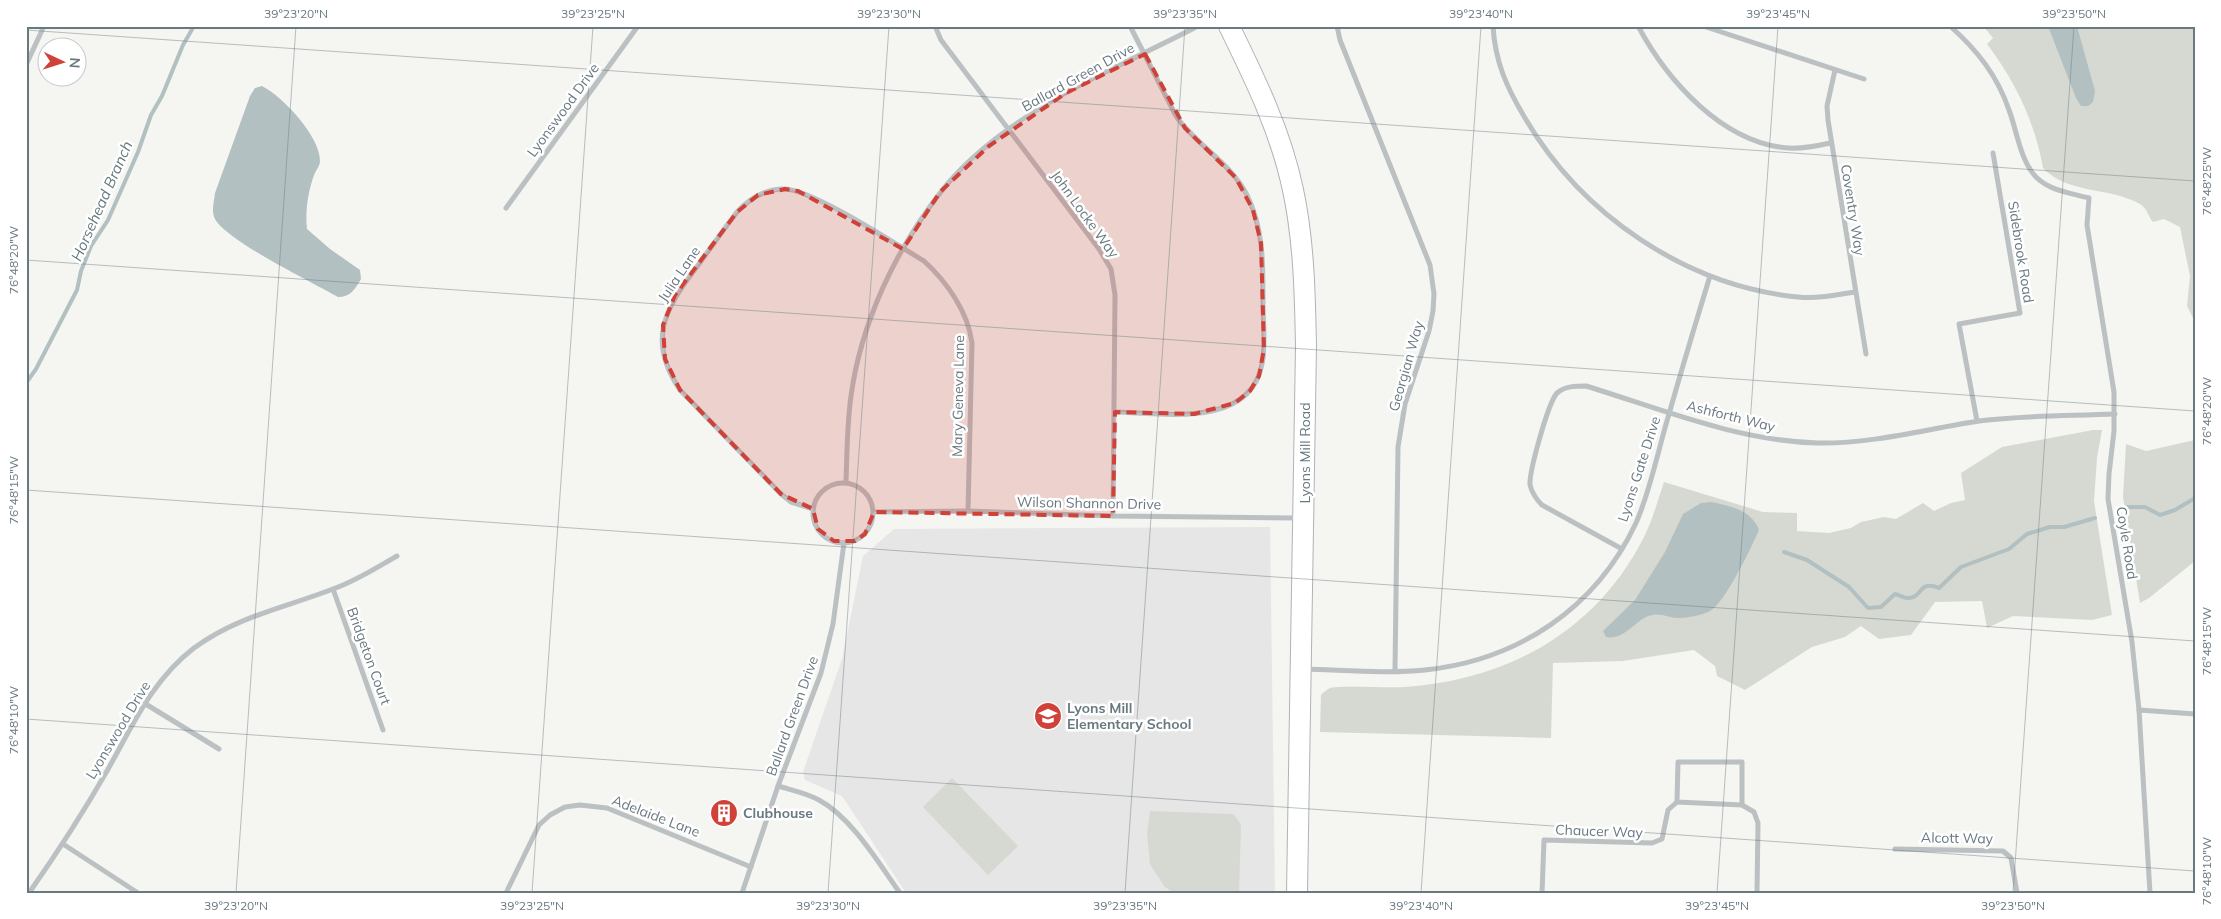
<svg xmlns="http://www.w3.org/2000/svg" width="2221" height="919" font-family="Mulish,sans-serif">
<rect width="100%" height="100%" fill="#f5f5f2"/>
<polygon fill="#e6e6e6" points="1270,527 1275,893 906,893 842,796 805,780 803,772 842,659 863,556 894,529"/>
<g fill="#d6d9d2">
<path d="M1983,26H2195V322L2187,306L2190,276L2180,227L2164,219L2153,222C2148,216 2147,208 2140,204C2110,187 2067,194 2043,168C2035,122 2015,81 1987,44L1993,38Z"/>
<path d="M2093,430H2102L2097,458L2094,501L2112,615L2092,620L2013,616L1987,628L1982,601L1935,602L1911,635L1879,639L1861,626L1845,637L1812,647L1745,690L1717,676L1715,666L1694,650L1623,661L1553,663L1551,738L1320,732L1321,695C1323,693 1326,690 1330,688C1336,685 1392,688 1405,687C1509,680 1598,630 1645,535C1653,518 1658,500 1664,482L1763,512L1797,513V531L1829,533L1851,528L1861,522L1884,517L1896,519L1923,503L1934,511L1951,503L1965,500L1961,473L2002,447Z"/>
<polygon points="2195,440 2195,561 2149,598 2140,603 2123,497 2126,444 2146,451"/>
<polygon points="952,778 1018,846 988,875 923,807"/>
<polygon points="1150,811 1233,814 1241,824 1239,893 1173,893 1164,886 1150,864 1147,833"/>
</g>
<g fill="#b2c0c1">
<polygon points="2048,26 2077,26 2095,91 2093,102 2088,106 2081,106 2076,98"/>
<path d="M262,86C283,97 320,136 320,161C320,166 316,170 314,175C308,192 305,211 307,229L330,249L360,270L361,279C355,289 351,297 338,297C312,282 227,241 215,219C211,211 214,202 215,193L250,96L255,88Z"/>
<path d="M1711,502C1730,506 1752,510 1759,530C1751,548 1725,603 1710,611C1703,615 1687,618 1680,618C1671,619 1662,613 1653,615C1636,617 1626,641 1606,637L1603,631L1635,600L1665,552L1683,514L1701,503Z"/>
</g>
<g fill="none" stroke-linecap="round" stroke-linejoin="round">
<g stroke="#b2c0c1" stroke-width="4">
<polyline points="2193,26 2195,29"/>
<polyline points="26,383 36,369 77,290 81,271 91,246 108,220 138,152 151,115 162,96 183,45 194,26"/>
<polyline points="2127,507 2145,507 2160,515 2175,510 2195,498"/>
<path d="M1784,552L1807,560L1849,587L1868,608L1881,607L1895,594C1899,595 1904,598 1907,598C1923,599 1918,579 1939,588L1961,567L2009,549L2027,534L2050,527H2064L2095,518"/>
</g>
<g stroke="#adb4b7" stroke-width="22">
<path id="secondary" d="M1229,26C1255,79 1281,132 1293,190C1304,241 1305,295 1306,346L1297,893"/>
</g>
<g stroke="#bbc0c2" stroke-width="5">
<polyline points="935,26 941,40 1099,249 1111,269 1115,295 1113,516"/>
<polyline points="1337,26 1340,40 1430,265 1434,294 1433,311 1429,331 1405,404 1398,447 1395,670"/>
<path d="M1493,26C1495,62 1507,88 1525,118C1582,215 1686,286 1798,297C1817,299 1836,295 1855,292"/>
<path d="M1638,26C1667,80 1722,143 1788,148C1803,149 1817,146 1830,143"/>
<polyline points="1703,26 1864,79"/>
<path d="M1950,26C1977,50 1997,75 2009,110C2017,131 2020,160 2036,177C2050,191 2071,193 2089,198L2087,225L2114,392V431L2109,474L2108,499L2132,642L2139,710L2150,893"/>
<polyline points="26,65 44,26"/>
<polyline points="1835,70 1827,106 1828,120 1866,354"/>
<polyline points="506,208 638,26"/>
<path d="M1115,412C1162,413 1250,429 1262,364C1266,344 1263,323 1263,303C1263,266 1264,229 1247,195C1230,162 1196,145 1176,116L1130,26"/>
<polyline points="1977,421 1959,324 2020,313 1993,153"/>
<path d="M846,482C847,454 847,424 851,396C861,323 895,251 940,193C964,162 998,135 1031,114C1083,79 1143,55 1198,26"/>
<circle cx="843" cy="513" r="30"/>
<path d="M813,509L791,502L781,494L680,390C647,341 664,310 696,268C710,249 723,230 737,212C750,198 766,189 784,189C812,189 897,245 924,261C947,282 968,312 972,343L968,511"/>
<polyline points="874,512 968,511 1113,516 1298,518"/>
<path d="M1622,549L1542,505C1536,499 1532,493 1530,485C1529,472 1548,403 1557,393C1565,386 1576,386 1586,386C1661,409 1738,441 1818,443C1872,444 1926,429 1979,421C2024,415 2070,416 2115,414"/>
<polyline points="333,589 383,730"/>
<path d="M1304,669C1344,670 1386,674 1425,670C1519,660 1596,608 1636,523C1651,489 1658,450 1669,414C1682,368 1696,322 1710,276"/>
<polyline points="144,703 219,749"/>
<polyline points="2139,710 2195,714"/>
<path d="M778,786C791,790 807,793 819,800C852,818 878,862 900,893"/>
<polyline points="1742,805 1742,762 1678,762 1677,802 1742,805 1754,812 1758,823 1757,893"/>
<polyline points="63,844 138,893"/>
<polyline points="1895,849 2003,851 2011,858 2017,893"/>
<path d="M29,893C57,853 83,813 107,771C132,727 152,680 194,648C238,616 284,608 333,589C356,581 376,568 397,556"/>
<polyline points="506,893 539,825 550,815 565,807 580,805 607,808 751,867"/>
<polyline points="742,893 778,786 821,673 833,624 844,543"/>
<polyline points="1542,893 1544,840 1652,843 1662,839 1668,810 1677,802"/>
</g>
<use href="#secondary" stroke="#fff" stroke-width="20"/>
</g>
<path fill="#cf4139" fill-opacity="0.2" stroke="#cf4139" stroke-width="4" stroke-dasharray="10 6" stroke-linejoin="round" d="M1145,54L1185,128L1236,178L1253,210L1261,243L1264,349L1259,376L1250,391L1235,403L1194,414L1115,412L1113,516L874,512L865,534L855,541H834L818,529L813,509L781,494L680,390L665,359L663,325L675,295L737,212L758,195L785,189L798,191L903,249L940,192L989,146L1066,93Z"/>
<path fill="none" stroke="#687980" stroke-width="1" stroke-opacity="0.45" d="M26,30L2195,181M26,260L2195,411M26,490L2195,641M26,719L2195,871M236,893L296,26M532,893L593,26M828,893L889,26M1125,893L1185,26M1421,893L1481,26M1717,893L1778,26M2013,893L2074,26"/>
<defs>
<g id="school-disc" transform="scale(1.4375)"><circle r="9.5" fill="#cf4139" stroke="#fff"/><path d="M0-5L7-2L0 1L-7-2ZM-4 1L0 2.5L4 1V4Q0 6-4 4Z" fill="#fff"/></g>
<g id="building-disc" transform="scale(1.4375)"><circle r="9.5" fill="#cf4139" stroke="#fff"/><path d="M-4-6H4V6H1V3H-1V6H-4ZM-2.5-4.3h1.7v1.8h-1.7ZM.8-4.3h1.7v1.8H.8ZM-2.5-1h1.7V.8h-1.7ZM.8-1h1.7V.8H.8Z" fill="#fff"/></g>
</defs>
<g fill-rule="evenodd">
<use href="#school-disc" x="1048" y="716"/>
<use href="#building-disc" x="724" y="813"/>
</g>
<g text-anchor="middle" stroke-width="5" stroke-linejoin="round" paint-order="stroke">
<g font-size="14" fill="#687980" stroke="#fff">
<text transform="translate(1078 77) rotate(-29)" y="5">Ballard Green Drive</text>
<text transform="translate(563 110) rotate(-54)" y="5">Lyonswood Drive</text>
<text transform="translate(1853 210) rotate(81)" y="5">Coventry Way</text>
<text transform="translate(1085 214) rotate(54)" y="5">John Locke Way</text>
<text transform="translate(2021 252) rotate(81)" y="5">Sidebrook Road</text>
<text transform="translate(679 274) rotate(-56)" y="5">Julia Lane</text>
<text transform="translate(1406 366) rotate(-74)" y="5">Georgian Way</text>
<text transform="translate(958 396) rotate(-89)" y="5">Mary Geneva Lane</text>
<text transform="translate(1731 416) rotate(14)" y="5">Ashforth Way</text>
<text transform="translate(1305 453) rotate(-90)" y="5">Lyons Mill Road</text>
<text transform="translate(1639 469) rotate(-72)" y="5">Lyons Gate Drive</text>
<text transform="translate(1089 503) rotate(1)" y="5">Wilson Shannon Drive</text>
<text transform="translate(2127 543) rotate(81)" y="5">Coyle Road</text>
<text transform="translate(369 656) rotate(70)" y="5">Bridgeton Court</text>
<text transform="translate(792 716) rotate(-70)" y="5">Ballard Green Drive</text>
<text transform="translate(118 730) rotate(-59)" y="5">Lyonswood Drive</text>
<text transform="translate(656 816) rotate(21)" y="5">Adelaide Lane</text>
<text transform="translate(1599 831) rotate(2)" y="5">Chaucer Way</text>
<text transform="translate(1957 838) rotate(1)" y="5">Alcott Way</text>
</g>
<g font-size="14" font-weight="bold" fill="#687980" stroke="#fff" text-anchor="start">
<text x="1067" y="713">Lyons Mill<tspan x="1067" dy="16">Elementary School</tspan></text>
<text x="743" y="818">Clubhouse</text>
</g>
<g font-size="15" font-style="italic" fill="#637a7c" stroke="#fff">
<text transform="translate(102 201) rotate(-66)" y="5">Horsehead Branch</text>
</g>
</g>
<rect width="2221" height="919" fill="none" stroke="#ffffff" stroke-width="55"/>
<g transform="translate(62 62) rotate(94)"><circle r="24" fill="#ffffff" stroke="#c3c9cc"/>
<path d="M0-4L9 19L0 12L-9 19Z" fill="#cf4139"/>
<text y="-8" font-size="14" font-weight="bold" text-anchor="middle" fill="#687980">N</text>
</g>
<rect x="28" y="28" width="2166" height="864" fill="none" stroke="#687980" stroke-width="2"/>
<g font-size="12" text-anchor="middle" fill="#687980">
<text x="296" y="18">39°23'20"N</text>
<text x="593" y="18">39°23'25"N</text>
<text x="889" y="18">39°23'30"N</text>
<text x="1185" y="18">39°23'35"N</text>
<text x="1481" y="18">39°23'40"N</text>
<text x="1778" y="18">39°23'45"N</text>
<text x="2074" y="18">39°23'50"N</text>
<text transform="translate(2207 181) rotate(-90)" y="4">76°48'25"W</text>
<text transform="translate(14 260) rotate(-90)" y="4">76°48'20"W</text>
<text transform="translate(2207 411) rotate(-90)" y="4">76°48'20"W</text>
<text transform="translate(14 490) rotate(-90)" y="4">76°48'15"W</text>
<text transform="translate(2207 641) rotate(-90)" y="4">76°48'15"W</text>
<text transform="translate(14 720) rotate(-90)" y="4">76°48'10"W</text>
<text transform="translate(2207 871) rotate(-90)" y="4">76°48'10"W</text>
<text x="236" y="910">39°23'20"N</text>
<text x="532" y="910">39°23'25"N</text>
<text x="828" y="910">39°23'30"N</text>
<text x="1125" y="910">39°23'35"N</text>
<text x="1421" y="910">39°23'40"N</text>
<text x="1717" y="910">39°23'45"N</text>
<text x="2013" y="910">39°23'50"N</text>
</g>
</svg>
